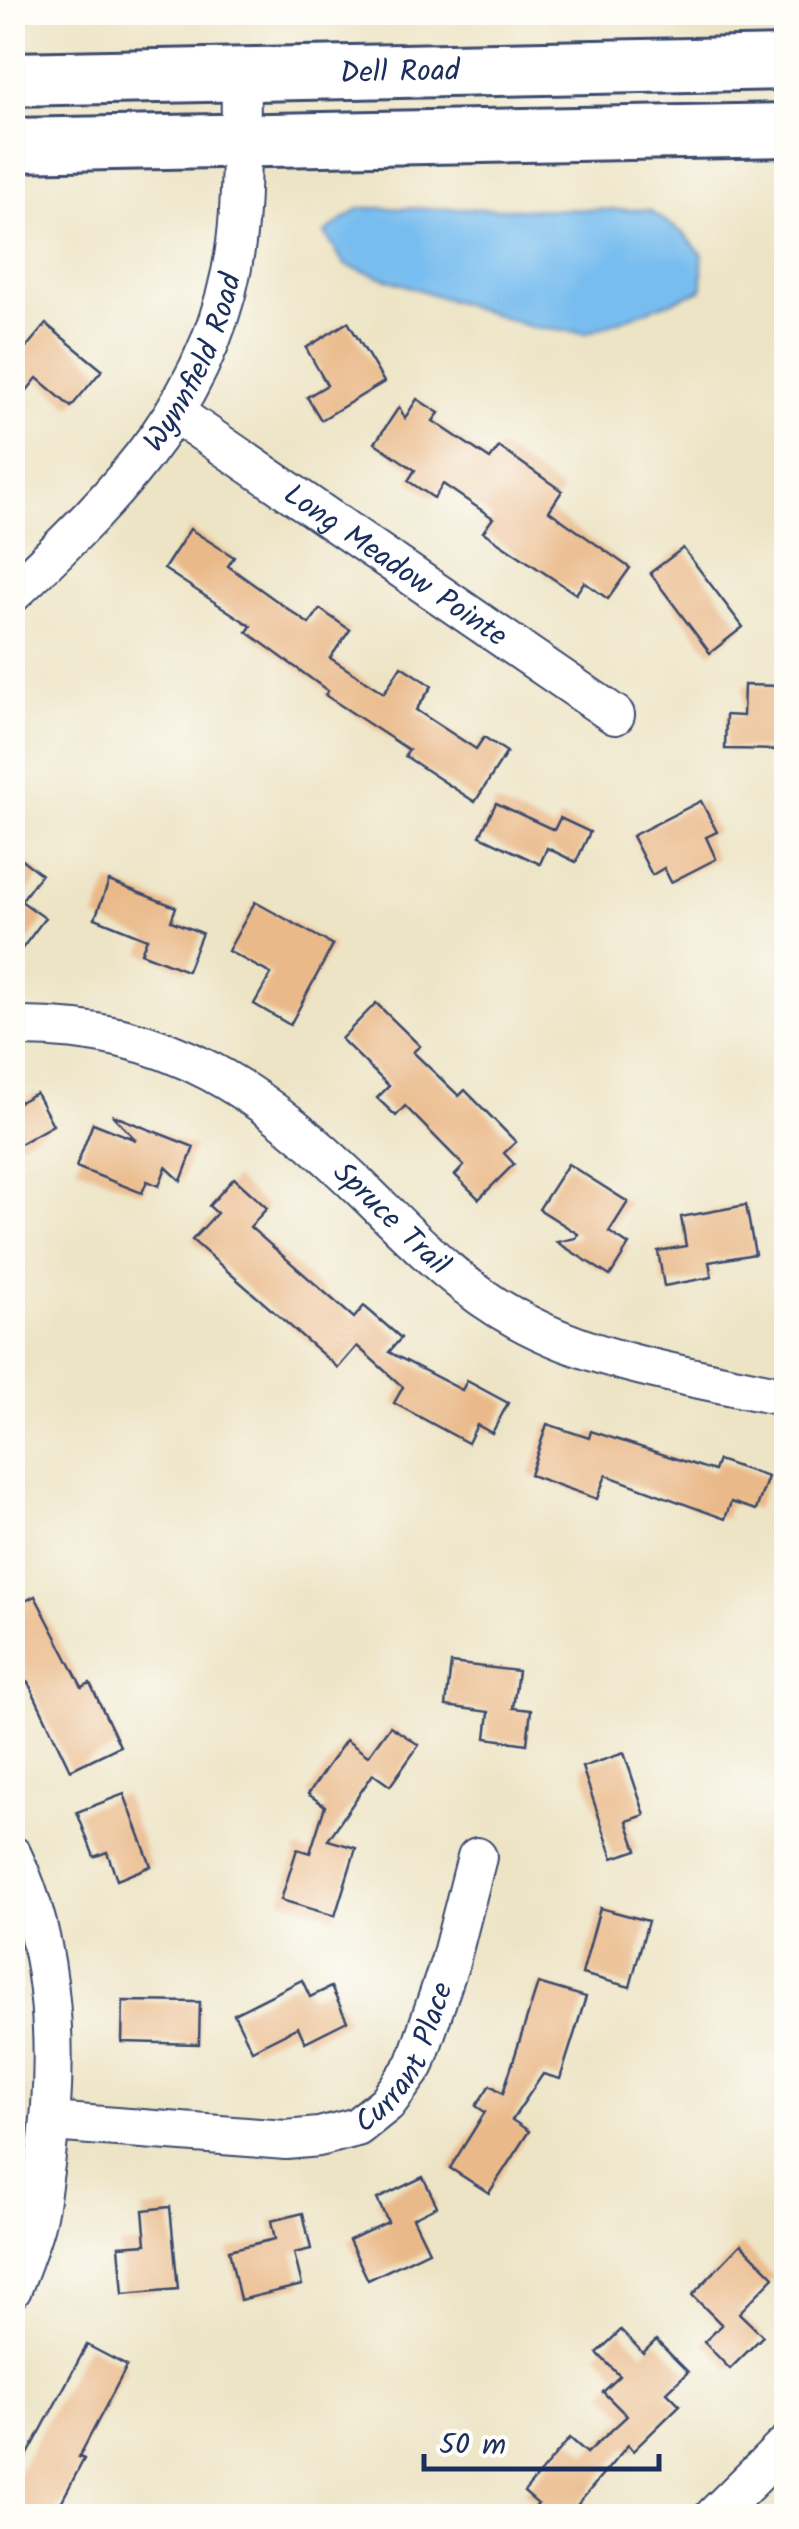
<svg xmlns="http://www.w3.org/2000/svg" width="799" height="2529" font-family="Kalam,sans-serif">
<rect width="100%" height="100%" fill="#fdfcf7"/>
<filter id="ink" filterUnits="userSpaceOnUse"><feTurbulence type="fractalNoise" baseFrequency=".01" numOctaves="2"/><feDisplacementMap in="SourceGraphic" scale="20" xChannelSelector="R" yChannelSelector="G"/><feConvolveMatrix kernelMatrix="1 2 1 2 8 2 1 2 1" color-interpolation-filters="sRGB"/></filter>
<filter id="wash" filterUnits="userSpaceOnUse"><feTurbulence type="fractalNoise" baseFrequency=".0048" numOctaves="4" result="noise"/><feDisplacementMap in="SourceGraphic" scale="40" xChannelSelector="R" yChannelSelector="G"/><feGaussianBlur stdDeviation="2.25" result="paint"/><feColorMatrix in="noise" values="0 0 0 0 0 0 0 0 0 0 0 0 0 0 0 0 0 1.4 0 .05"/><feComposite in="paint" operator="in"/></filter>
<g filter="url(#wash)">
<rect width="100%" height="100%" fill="#ede4c5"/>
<polygon fill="#78bdef" stroke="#4a76a6" stroke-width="2.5" points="360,208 649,210 684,234 702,255 702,290 587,333 531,327 345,265 325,233"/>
<g id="blocks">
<g fill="#eab989">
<polygon points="348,322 384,382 321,420 307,397 327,385 306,348"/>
<polygon points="46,324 102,370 71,407 37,378 12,409 12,364"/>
<polygon points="417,399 439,413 433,421 490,459 499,447 562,491 549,511 630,568 608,599 584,582 576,594 483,532 493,518 443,484 434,498 408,481 415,470 375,443 399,407 405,418"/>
<polygon points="190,529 234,557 228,566 309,624 320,609 350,630 330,658 384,693 401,666 432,686 416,710 476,749 484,737 507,752 475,802 405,756 409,750 325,695 328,691 247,632 251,626 164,569"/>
<polygon points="683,548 743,627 710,653 650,573"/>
<polygon points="744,685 786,686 786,750 725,749 726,715 743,716"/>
<polygon points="701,801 717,832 706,837 716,859 671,882 664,868 652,875 632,836"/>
<polygon points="496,803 554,830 560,818 590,832 576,862 547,848 540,864 480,836"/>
<polygon points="12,852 41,874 21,901 45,918 12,962"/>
<polygon points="109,881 176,907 171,921 202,933 187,971 141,953 147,939 95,918"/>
<polygon points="255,902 333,945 290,1025 254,1004 271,974 228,951"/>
<polygon points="376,1003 420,1046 413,1052 459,1096 465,1090 516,1142 504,1153 514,1164 479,1199 455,1175 464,1166 405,1106 396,1116 377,1098 389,1086 341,1039"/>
<polygon points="36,1093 53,1125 12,1148 12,1106"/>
<polygon points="112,1115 194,1147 181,1181 166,1167 159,1186 147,1181 142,1193 76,1167 93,1123 136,1140"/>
<polygon points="568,1164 628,1202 609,1232 629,1245 610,1276 557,1242 576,1238 578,1234 539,1209"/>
<polygon points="234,1178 267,1208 250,1227 354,1318 364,1306 401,1338 389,1352 462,1390 467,1381 508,1403 492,1433 477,1425 468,1443 394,1403 403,1387 357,1346 338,1368 192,1240 217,1213 209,1206"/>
<polygon points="746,1205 755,1254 709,1262 712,1277 664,1286 658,1251 686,1246 681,1217"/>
<polygon points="547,1424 589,1438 591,1431 714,1471 718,1460 768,1477 756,1510 731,1502 725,1519 606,1475 597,1499 530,1475"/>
<polygon points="35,1596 82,1687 90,1683 120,1746 70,1770 28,1682 12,1690 12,1608"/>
<polygon points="451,1663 518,1671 513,1708 531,1710 527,1744 486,1738 489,1712 446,1706"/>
<polygon points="390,1726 419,1745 390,1786 373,1774 328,1840 356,1848 335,1916 281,1900 297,1849 310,1853 325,1806 308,1794 346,1740 368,1756"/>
<polygon points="624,1753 645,1815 627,1821 637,1850 613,1858 582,1767"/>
<polygon points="124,1794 151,1866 117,1880 107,1852 94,1857 77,1812"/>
<polygon points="600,1908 648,1921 630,1987 582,1974"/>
<polygon points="302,1980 310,1997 331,1987 347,2021 305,2042 298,2027 252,2050 234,2014"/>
<polygon points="538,1983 586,1997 560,2079 543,2074 512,2120 529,2131 489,2193 450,2168 485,2112 476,2106 490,2085 503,2093"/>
<polygon points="123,2001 200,2002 199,2044 122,2042"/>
<polygon points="423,2177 437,2206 413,2218 429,2251 368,2280 349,2240 388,2222 377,2199"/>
<polygon points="170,2207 178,2289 123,2294 119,2246 146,2244 143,2210"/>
<polygon points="303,2213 311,2249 294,2253 302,2285 240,2300 229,2250 275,2239 271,2221"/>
<polygon points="741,2244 774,2277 739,2313 763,2336 730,2369 704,2342 722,2325 692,2295"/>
<polygon points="621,2330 643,2353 656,2340 688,2372 667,2392 680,2405 633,2451 628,2445 568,2516 527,2516 538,2504 524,2492 570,2438 587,2453 627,2416 603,2392 620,2376 597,2353"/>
<polygon points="87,2345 127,2366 79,2457 84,2459 54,2516 41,2516 12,2502 12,2484"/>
</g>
</g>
</g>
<g filter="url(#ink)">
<use href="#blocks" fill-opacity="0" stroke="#3a4a6d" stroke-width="2.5"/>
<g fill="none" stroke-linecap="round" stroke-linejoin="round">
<g stroke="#3a4a6d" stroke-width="42">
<g id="street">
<path id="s1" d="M175,413L615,715"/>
<path id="s2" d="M12,594C119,493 216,396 236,243C243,188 240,130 241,75"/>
<path id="s3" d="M12,1027C171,1024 263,1092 371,1198C416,1242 461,1289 517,1319C600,1365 696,1377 786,1397"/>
<path d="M12,1855C57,1948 59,2064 45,2164C42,2183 40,2205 35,2224C29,2246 20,2268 12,2289"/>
<path id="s4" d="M51,2122L286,2140L319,2137L357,2127L387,2103L415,2065L450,1962L477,1857"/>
<polyline points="714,2516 786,2445"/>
</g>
</g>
<g stroke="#3a4a6d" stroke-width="58">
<g id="secondary">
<path id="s5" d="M12,79L786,63"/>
<polyline points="12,145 786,130"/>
</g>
</g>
<use href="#street" stroke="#fff" stroke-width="38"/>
<use href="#secondary" stroke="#fff" stroke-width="52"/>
</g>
</g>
<g text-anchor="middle" stroke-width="10" stroke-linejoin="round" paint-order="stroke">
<g font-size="30" fill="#1b2f5e" stroke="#fdfcf7">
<text dy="10" stroke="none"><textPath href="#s5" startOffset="388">Dell Road</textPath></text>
<text dy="10" stroke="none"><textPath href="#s2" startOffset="298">Wynnfield Road</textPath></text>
<text dy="10" stroke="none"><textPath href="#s1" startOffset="268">Long Meadow Pointe</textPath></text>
<text dy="10" stroke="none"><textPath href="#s3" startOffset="440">Spruce Trail</textPath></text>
<text dy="10" stroke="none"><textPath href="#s4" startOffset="395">Currant Place</textPath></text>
</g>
</g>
<rect width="799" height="2529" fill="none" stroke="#fdfcf7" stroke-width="50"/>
<path d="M424 2454v15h235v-15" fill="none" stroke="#1b2f5e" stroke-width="5"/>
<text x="439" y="2454" font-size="30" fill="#1b2f5e" stroke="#fdfcf7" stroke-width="8" paint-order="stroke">50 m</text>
</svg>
